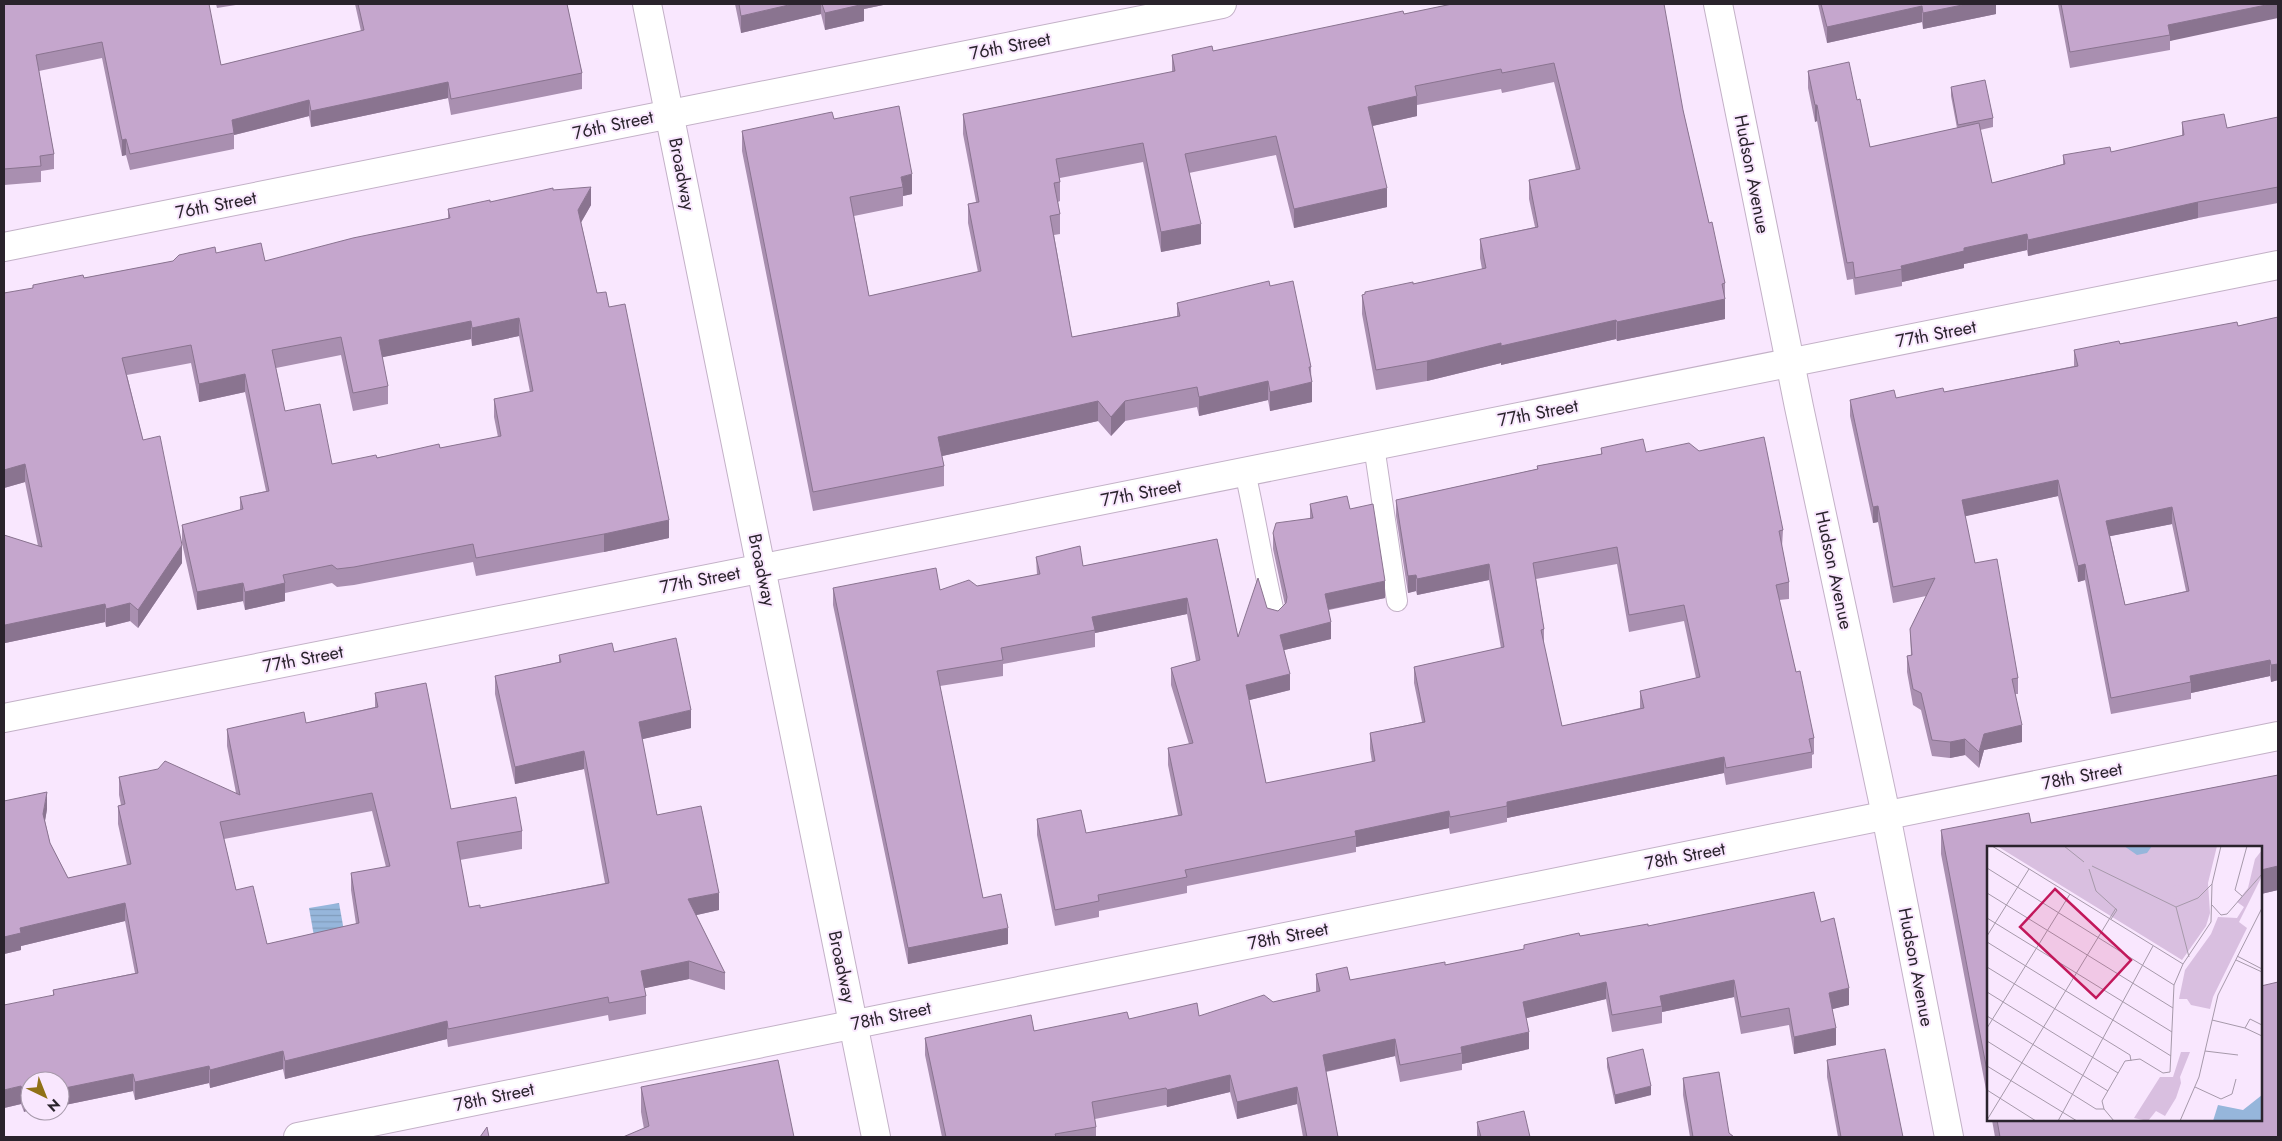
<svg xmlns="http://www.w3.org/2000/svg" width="2282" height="1141" font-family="Jost,sans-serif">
<defs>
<pattern id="water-rules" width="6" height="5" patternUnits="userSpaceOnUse" patternTransform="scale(1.25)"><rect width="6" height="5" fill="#96b6db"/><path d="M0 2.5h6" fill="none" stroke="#819cbc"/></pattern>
</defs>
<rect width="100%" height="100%" fill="#f9e7fe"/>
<polygon fill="url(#water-rules)" points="339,903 351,970 321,976 309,908"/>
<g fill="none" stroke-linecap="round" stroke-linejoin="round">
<g stroke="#c3b1c7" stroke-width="22">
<g id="service">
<polyline points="1374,446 1397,601"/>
<path d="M1245,472C1256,520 1263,568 1275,616"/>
</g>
</g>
<g stroke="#c3b1c7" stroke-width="30">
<g id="minor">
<polyline points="1718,4 1799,407 1886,815 1949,1137"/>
<polyline points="4,247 1222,4"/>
<polyline points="4,718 819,557 2278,265"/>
<polyline points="298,1137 2278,736"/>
</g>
</g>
<g stroke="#c3b1c7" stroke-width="30">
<polyline id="tertiary" points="647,4 876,1137"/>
</g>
<use href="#service" stroke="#fff" stroke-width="20"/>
<use href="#minor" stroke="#fff" stroke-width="28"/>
<use href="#tertiary" stroke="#fff" stroke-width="28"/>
</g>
<g fill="#a98fb0" fill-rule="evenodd">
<polygon points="4,4 221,65 361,31 355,4 567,4 582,73 582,89 451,115 448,98 311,127 309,116 234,135 234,149 130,170 126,155 122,156 102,58 39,71 54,154 54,169 41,171 41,182 4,185"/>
<polygon points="216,4 242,4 217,8"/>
<polygon points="735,4 888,4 864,9 864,21 825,30 821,14 741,33"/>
<polygon points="1452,4 1683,110 1709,223 1725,283 1725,319 1617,341 1616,339 1501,365 1501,363 1427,381 1376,390 1362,314 1362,295 1482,269 1480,258 1480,239 1535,227 1529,199 1529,180 1576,170 1554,82 1502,93 1501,89 1417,105 1417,116 1372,126 1387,207 1294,228 1276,155 1189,173 1201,244 1161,252 1143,162 1060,178 1060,201 1058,202 1060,214 1060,234 1054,235 1072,337 1177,316 1177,303 1270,286 1311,367 1312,402 1270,411 1268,400 1199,416 1197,407 1125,421 1111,436 1098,421 942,456 944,466 944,486 813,511 742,151 742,131 834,119 912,194 903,196 903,206 854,216 869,296 978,272 968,223 968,204 976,202 963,134 963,114 1172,72 1172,55 1213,51 1404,14"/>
<polygon points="1818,4 1996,4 1996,14 1923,29 1922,22 1827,43"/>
<polygon points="2058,4 2278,4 2170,41 2170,50 2070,68"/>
<polygon points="1808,71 1857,100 1870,147 1957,128 1951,96 1951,87 1993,118 1993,127 1980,130 1992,183 2063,164 2063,155 2111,152 2182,136 2182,122 2227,128 2278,117 2278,203 2198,218 2028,256 2027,250 1964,264 1964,268 1902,282 1902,286 1855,295 1853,279 1847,280 1817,121 1815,122 1808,88"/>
<path d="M553,190L591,205L581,222L597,293L609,307L669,538L604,552L476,576L473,562L354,585L337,587L332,583L285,593V601L245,610L243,601L197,610L182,543V525L240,510V497L266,491L245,392L199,402L191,363L127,375L143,440L182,563L138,628L130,621L106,627L105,622L5,643L4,645V535L38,546L25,482L4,488L33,285L84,278L216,253L265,261L448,219V209L490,202ZM519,336L530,392L494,399V417L498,437L440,448L332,464L285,411L276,368L341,355L353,411L388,404V386L382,357L471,339L472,346Z"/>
<path d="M2278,317V680L2271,682L2270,676L2191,693V699L2111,714L2085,580L2078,582L2058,496L1965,516L1975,563L2018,678V694H2015L2022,742L1984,750L1979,768L1965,755L1950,758L1932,756L1921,710L1913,705L1907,672V656L1911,655L1910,629L1926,596L1893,603L1878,522L1873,523L1850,416V400L1896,398L1944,392L2074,366V350L2238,326ZM2172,524L2186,591L2125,605L2110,536Z"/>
<path d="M1601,448L1646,452L1783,530L1782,547L1789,582V599L1779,600L1796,672L1814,738V754L1812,755V768L1726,785L1724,773L1507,818V822L1450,834L1449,828L1356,847V852L1187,886V893L1099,911V917L1055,926L1037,835V819L1086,833L1178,815L1168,765V748L1189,744L1171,685V668L1196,661L1187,614L1095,633V647L1003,664V676L940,686L983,898L1008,944L908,964L833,605V588L940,590L977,586L1037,575L1036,557L1083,566L1217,539L1238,637L1267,608L1278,611L1285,605L1273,549V533L1310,518V504L1350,509L1385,598L1329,610L1331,639L1284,650L1290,690L1249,700L1266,783L1372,762L1370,749V733L1422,722L1414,683V667L1501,648L1489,580L1417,595L1416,591L1408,593L1396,516V500L1537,469V466L1601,454ZM1617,564L1629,632L1684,621L1696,678L1640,691V708L1562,726L1544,645V629L1536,579Z"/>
<path d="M614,652L691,728L642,739L657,815L719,910L696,915L725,973V990L689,979L644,988L646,996V1014L609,1021L608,1015L448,1047L447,1039L285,1079L283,1069L210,1088L209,1083L135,1100L133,1091L60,1106V1081H30L24,1112L21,1104L4,1108L53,995V990L135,973L125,921L21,946V950L4,954V801L47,809L45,821L50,843L68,878L127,865L118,824V806L121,805L119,795V777L236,793L227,746V729L306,723L375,707V693L451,809L522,831V849L460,860L469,907L480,908L605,883L584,769L515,784L495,694V676L559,662V655ZM372,811L386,867L351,873V890L356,924L267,944L236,890L224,839Z"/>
<polygon points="2278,775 2278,890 2261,894 2261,847 1988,847 1988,1100 1941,854 1941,830 2031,823"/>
<polygon points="1821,922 1849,1005 1832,1009 1836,1045 1794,1054 1789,1025 1741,1034 1734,997 1662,1012 1662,1023 1612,1032 1606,999 1526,1018 1529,1049 1462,1064 1462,1070 1400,1082 1395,1056 1326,1072 1338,1137 1303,1137 1297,1104 1237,1119 1230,1092 1167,1107 1166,1105 1095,1119 1096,1127 1096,1137 942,1137 925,1055 925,1038 1034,1031 1129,1019 1199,1016 1273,1002 1316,992 1316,974 1350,980 1445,965 1524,949 1524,945 1580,936 1648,926"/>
<polygon points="1607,1058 1651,1095 1615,1104 1607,1067"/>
<polygon points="1827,1060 1903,1137 1838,1137 1827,1077"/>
<polygon points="1683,1078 1729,1133 1734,1137 1690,1137 1683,1095"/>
<polygon points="641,1087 794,1137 644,1129 641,1112"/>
<polygon points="1992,1120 2261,1120 2278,1137 1995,1137"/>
<polygon points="1477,1122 1530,1137 1477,1137"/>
</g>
<g fill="#8a7490">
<polygon points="793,4 821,4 821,14 741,33 741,16"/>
<polygon points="862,4 888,4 864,9 864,21 825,30 825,13"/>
<polygon points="1967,4 1996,4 1996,14 1923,29 1923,13"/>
<polygon points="2271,4 2278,4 2278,18 2170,41 2170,35 2168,25"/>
<polygon points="1922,6 1922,22 1827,43 1827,27"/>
<polygon points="448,82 448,98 311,127 311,111"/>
<polygon points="1417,96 1417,116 1368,127 1368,107"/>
<polygon points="309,100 309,116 234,135 232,120"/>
<polygon points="1815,105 1817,105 1817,121 1815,122"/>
<polygon points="126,139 126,155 122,156 122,140"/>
<polygon points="912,174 912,194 903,196 903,187 901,177"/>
<polygon points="591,187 591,205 578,228 578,210"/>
<polygon points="1387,188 1387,207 1294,228 1294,209"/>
<polygon points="2198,202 2198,218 2028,256 2028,240"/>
<polygon points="1201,224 1201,244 1161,252 1161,232"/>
<polygon points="2027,234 2027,250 1964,264 1964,268 1902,282 1901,266 1964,248"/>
<polygon points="1725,299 1725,319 1617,341 1617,322"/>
<polygon points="519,318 519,336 472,346 472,328"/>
<polygon points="1616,320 1616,339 1501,365 1501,346"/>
<polygon points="471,321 471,339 379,358 379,340"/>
<polygon points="1501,343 1501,363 1427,381 1427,361"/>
<polygon points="245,374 245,392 199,402 199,384"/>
<polygon points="1268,381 1268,400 1199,416 1199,397"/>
<polygon points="1312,382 1312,402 1270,411 1270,392"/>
<polygon points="1098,401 1098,421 938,457 938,437"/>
<polygon points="1125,401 1125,421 1111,436 1111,417"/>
<polygon points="25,464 25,482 4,488 4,470"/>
<polygon points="2058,480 2058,496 1962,517 1962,500"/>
<polygon points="1878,506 1878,522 1873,523 1873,507"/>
<polygon points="2172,507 2172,524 2106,537 2106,521"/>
<polygon points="669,520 669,538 604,552 604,534"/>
<polygon points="182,545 182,563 138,628 138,610"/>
<polygon points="1489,564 1489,580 1417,595 1417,579"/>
<polygon points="2085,564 2085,580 2078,582 2078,566"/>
<polygon points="1416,575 1416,591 1408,593 1408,576"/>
<polygon points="1385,581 1385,598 1325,610 1325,594"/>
<polygon points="243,583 243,601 197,610 197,592"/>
<polygon points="285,583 285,601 245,610 245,592"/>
<polygon points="1187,598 1187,614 1095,633 1092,617"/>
<polygon points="130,603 130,621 106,627 106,609"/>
<polygon points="105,604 105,622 5,643 4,645 4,627 5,625"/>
<polygon points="1331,622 1331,639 1280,651 1280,635"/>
<polygon points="2270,660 2270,676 2191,693 2191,682 2190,676"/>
<polygon points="2278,664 2278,680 2271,682 2271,665"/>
<polygon points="1290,674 1290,690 1246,701 1246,685"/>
<polygon points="691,710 691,728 639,740 639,722"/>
<polygon points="2022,725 2022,742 1984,750 1979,768 1979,752 1984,734"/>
<polygon points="1965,739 1965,755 1950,758 1950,742"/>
<polygon points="584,751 584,769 515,784 515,767"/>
<polygon points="1724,757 1724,773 1507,818 1507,802"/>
<polygon points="47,792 47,809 43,832 43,814"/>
<polygon points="1449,811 1449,828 1356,847 1356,836 1355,831"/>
<polygon points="2278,866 2278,890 2261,894 2261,870"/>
<polygon points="719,893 719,910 688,917 688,899"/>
<polygon points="125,903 125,921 21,946 21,950 4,954 4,937 20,928"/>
<polygon points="1008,928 1008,944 908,964 908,948"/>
<polygon points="689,961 689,979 641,989 641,971"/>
<polygon points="1734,980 1734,997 1662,1012 1662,1006 1660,996"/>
<polygon points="1606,982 1606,999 1523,1019 1523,1002"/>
<polygon points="1849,988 1849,1005 1829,1010 1829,993"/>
<polygon points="447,1021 447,1039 285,1079 285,1061"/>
<polygon points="1836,1028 1836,1045 1794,1054 1794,1037"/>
<polygon points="1529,1032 1529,1049 1462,1064 1462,1053 1461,1047"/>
<polygon points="1395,1039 1395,1056 1323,1072 1323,1055"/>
<polygon points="283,1051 283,1069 210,1088 210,1070"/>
<polygon points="209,1066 209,1083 135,1100 135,1082"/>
<polygon points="133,1074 133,1091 60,1106 60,1089"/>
<polygon points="1230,1075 1230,1092 1167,1107 1167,1090"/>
<polygon points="21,1086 21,1104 4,1108 4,1090"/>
<polygon points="1651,1086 1651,1095 1615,1104 1615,1095"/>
<polygon points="1297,1087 1297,1104 1237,1119 1237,1102"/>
<polygon points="30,1092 30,1110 24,1112 24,1094"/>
</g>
<g fill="#c5a6cd" stroke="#8a7490" fill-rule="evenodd">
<polygon points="4,4 209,4 221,65 364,30 358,4 567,4 582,73 451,99 448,82 311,111 309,100 232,120 234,133 130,154 126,139 122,140 102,42 36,55 54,154 40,156 41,166 4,169"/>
<polygon points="739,4 793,4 741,16"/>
<polygon points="822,4 864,4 825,13"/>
<polygon points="1452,4 1664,4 1683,110 1709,223 1712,222 1725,283 1722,284 1725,299 1617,322 1616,320 1501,346 1501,343 1427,361 1376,370 1362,295 1365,294 1365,292 1413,282 1413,284 1486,268 1480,239 1538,227 1529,180 1580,169 1554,63 1502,73 1501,69 1415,86 1417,96 1368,107 1387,188 1294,209 1276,136 1185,154 1201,224 1161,232 1143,143 1056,159 1060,182 1054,183 1060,214 1050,216 1072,337 1180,316 1177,303 1269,281 1270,286 1293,281 1311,367 1309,367 1312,382 1270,392 1268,381 1199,397 1197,387 1125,401 1111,417 1098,401 938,437 944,466 813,492 742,131 832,112 834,119 899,106 912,174 901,177 903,187 850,197 869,296 981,271 968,204 979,202 963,114 1175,71 1172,55 1212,46 1213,51 1403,11 1404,14"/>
<polygon points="1821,4 1967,4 1923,13 1922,6 1827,27"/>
<polygon points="2061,4 2271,4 2168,25 2170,35 2070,52"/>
<polygon points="1849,62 1857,100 1860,99 1870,147 1979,123 1992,183 2065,164 2063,155 2110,147 2111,152 2184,135 2182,122 2224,114 2227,128 2278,117 2278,187 2198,202 2028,240 2027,234 1964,248 1964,251 1901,266 1902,269 1855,278 1853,262 1847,263 1817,105 1815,105 1808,71"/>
<polygon points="1985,80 1993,118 1958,125 1951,87"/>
<path d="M591,187L578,210L597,293L606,292L609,307L625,304L669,520L604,534L476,558L473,544L354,567L337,569L332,565L283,575L285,583L245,592L243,583L197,592L182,525L243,509L240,497L269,491L245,374L199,384L191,345L122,358L143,440L160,436L182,545L138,610L130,603L106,609L105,604L5,625L4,627V535L42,547L25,464L4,470V293L33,288V285L83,275L84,278L173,261L179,255L215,247L216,253L261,243L265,261L353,238L450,218L448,209L490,200V202L553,188V190ZM519,318L533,391L494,399L501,436L440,448L439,444L377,458L376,455L332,464L320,404L285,411L272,350L341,337L353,393L388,386L379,340L471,321L472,328Z"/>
<path d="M2278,317V664L2271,665L2270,660L2190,676L2191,682L2111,698L2085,564L2078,566L2058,480L1962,500L1975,563L1997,559L2018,678L2012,679L2022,725L1984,734L1979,752L1965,739L1950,742L1932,740L1921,693L1913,689L1907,656L1912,655L1910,629L1935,578L1893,587L1878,506L1873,507L1850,400L1894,390L1896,398L1943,388L1944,392L2078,366L2074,350L2119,341L2120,344L2237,322L2238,326ZM2172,507L2189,591L2125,605L2106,521Z"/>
<path d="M1764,437L1783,530L1779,531L1789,582L1776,585L1796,672L1800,671L1814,738L1809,739L1812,752L1726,768L1724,757L1507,802V806L1450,817L1449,811L1355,831L1356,836L1185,870L1187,877L1098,895L1099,901L1055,910L1037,819L1081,810L1086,833L1182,815L1168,748L1193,743L1171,668L1200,660L1187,598L1092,617L1095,630L1001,648L1003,660L937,671L983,898L1001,894L1008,928L908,948L833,588L936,568L940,590L969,580L977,586L1040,574L1036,557L1080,546L1083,566L1217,539L1238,637L1258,578L1267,608L1278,611L1286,603L1287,597L1273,533L1276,523L1313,518L1310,504L1347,496L1350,509L1373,504L1385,581L1325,594L1331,622L1280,635L1290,674L1246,685L1266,783L1375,761L1370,733L1425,722L1414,667L1504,647L1489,564L1417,579L1416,575L1408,576L1396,500L1538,469L1537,466L1602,454L1601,448L1643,439L1646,452L1689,443L1699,451ZM1617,547L1629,615L1684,605L1700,677L1640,691L1644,708L1562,726L1541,630L1544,629L1533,563Z"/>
<path d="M676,638L691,710L639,722L657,815L701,806L719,893L688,899L725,973L689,961L641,971L646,996L609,1003L608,997L448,1029L447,1021L285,1061L283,1051L210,1070L209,1066L135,1082L133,1074L60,1089V1081H30V1092L24,1094L21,1086L4,1090V1005L54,995L53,990L138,973L125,903L20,928L21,933L4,937V801L47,792L43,814L50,843L68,878L131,864L118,806L125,804L119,777L158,769L165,761L240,795L227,729L304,712L306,723L378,707L375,693L426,683L451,809L516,797L522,831L457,842L469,907L480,905V908L609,883L584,751L515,767L495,676L561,662L559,655L612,643L614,652ZM372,793L390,866L351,873L359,923L267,944L253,886L236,890L220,822Z"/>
<polygon points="2278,775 2278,866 2261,870 2261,847 1988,847 1988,1076 1941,830 2029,813 2031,823"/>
<polygon points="1814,892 1821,922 1834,918 1849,988 1829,993 1836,1028 1794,1037 1789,1008 1741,1017 1734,980 1660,996 1662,1006 1612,1015 1606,982 1523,1002 1529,1032 1461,1047 1462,1053 1400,1065 1395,1039 1323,1055 1338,1137 1307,1137 1297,1087 1237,1102 1230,1075 1167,1090 1166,1088 1092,1102 1096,1127 1055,1134 1056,1137 946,1137 925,1038 1031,1015 1034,1031 1127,1012 1129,1019 1197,1003 1199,1016 1264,995 1273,1002 1320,991 1316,974 1347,967 1350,980 1445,962 1445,965 1524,949 1524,945 1579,933 1580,936 1648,924 1648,926"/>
<polygon points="2278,982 2278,1137 2000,1137 1997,1120 2261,1120 2261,986"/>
<polygon points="1643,1049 1651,1086 1615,1095 1607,1058"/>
<polygon points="1885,1049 1903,1137 1841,1137 1827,1060"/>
<polygon points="778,1060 794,1137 623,1137 649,1126 641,1087"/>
<polygon points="1719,1072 1729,1133 1734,1137 1693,1137 1683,1078"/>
<polygon points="1524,1111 1530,1137 1481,1137 1477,1122"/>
<polygon points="487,1127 489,1137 480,1137"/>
</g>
<g text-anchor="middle" stroke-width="4" stroke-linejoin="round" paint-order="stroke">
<g font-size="18" fill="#2a232c" stroke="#f9e7fe">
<text transform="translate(1010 46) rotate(-11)" y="6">76th Street</text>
<text transform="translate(613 125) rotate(-12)" y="6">76th Street</text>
<text transform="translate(682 174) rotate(79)" y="6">Broadway</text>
<text transform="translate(1752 174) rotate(79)" y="6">Hudson Avenue</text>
<text transform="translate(216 205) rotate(-11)" y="6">76th Street</text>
<text transform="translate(1936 334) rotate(-11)" y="6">77th Street</text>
<text transform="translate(1538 413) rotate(-11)" y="6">77th Street</text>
<text transform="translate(1141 493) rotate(-11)" y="6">77th Street</text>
<text transform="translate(762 570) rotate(78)" y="6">Broadway</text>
<text transform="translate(1834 570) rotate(78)" y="6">Hudson Avenue</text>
<text transform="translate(700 580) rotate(-11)" y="6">77th Street</text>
<text transform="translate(303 659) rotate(-11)" y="6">77th Street</text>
<text transform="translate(2082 776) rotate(-11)" y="6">78th Street</text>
<text transform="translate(1685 856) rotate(-11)" y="6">78th Street</text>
<text transform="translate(1288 936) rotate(-11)" y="6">78th Street</text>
<text transform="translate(842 967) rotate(78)" y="6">Broadway</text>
<text transform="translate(1916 967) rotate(79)" y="6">Hudson Avenue</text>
<text transform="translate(891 1016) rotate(-12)" y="6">78th Street</text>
<text transform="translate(494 1097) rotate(-12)" y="6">78th Street</text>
</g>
</g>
<g transform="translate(1987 846)">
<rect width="275" height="275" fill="#f9e7fe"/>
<path d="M10,0H230L221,37L223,67L219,80L195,114ZM275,4V30L252,76L260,82L226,151L223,163L204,159L200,153H192L198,124L224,88L231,71L250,72L257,61L250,56L261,42L268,13ZM194,206H203L193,231L194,237L189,252L178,270L169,265L161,275L147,272L173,231H186Z" fill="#d9bfe0"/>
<path d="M183 46a7 7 0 1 1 14 0a7 7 0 1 1-14 0Z" fill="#d9bfe0"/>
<path d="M137,0H165L160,7L150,9ZM275,249V275H226L231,259L256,264Z" fill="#96b6db"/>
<path fill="none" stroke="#a699aa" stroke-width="1" d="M5,0L196,118M77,0L97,16M105,20L189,61L202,111M0,22L187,139M102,23L109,45L130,64L124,73M0,47L186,162M255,50L248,44L260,0M225,59L234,69L240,68L275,28M189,61L211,52L225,38M0,72L185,186M0,90L42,23M0,96L184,210M250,110L275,123M249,114L275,126M0,121L143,209L144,215M0,146L131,227M0,170L121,245M225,174L258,182L275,190M0,182L83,48M258,182L263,173L275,179M0,195L109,263H117M218,205L251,209M0,220L90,275M208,241L234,253L245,248L249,233M0,244L49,275M0,274L129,62M71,275L166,100M127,275L117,263L115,255L138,215L153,213L176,227L183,226L187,139L196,118L224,76L225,38L234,0M193,275L212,231L231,149L275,62"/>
<path fill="#c2185b" fill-opacity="0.15" stroke="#c2185b" stroke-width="2.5" d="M68,43L144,114L109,152L33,81Z"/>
<rect width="275" height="275" fill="none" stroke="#2a232c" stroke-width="2.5"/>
</g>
<rect width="2282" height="1141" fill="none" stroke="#2a232c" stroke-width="10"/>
<g transform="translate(45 1096) rotate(137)"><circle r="24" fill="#f9e7fe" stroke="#a699aa"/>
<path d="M0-4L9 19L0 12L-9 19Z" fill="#907117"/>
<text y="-8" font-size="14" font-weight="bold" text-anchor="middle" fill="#2a232c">N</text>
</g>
</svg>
